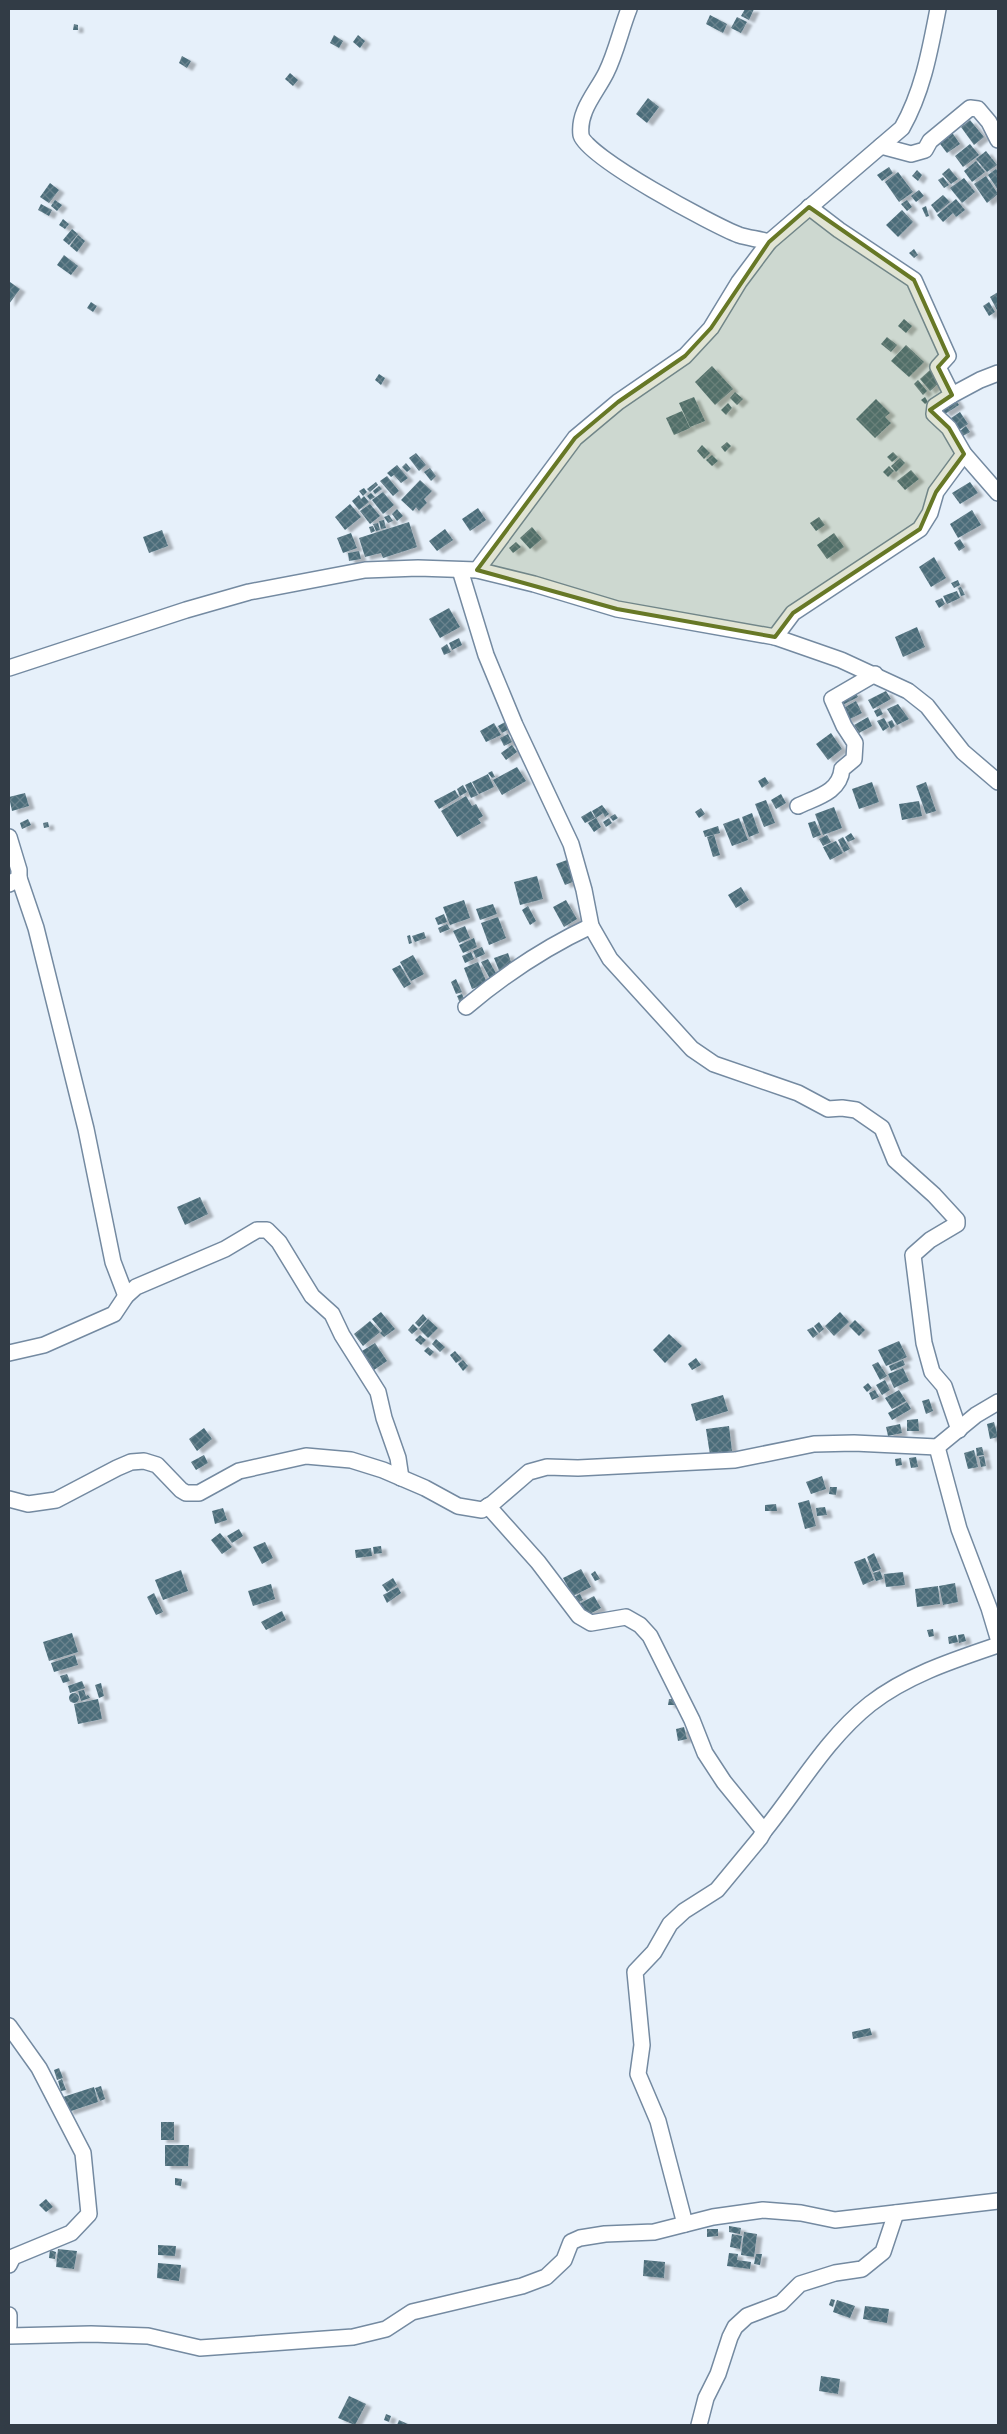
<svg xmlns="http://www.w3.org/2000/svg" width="1007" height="2434" font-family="'PT Sans Narrow',sans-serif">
<defs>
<pattern id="building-cross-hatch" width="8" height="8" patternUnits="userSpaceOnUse" patternTransform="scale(1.25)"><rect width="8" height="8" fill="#4c6d7a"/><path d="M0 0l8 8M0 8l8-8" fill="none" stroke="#6a838e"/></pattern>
<filter id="shadow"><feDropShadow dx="5.5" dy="3" stdDeviation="1" flood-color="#0004"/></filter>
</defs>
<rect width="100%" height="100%" fill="#e6f0fa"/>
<g fill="url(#building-cross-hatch)" filter="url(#shadow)">
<polygon points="745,9 754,9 749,20 741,16"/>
<polygon points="710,15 727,24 723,33 706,24"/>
<polygon points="737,17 747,22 741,33 731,28"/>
<polygon points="74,24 78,25 78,30 73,30"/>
<polygon points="334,35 343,41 339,48 330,43"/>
<polygon points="358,35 365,41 360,48 353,42"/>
<polygon points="182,56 191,61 187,68 179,63"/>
<polygon points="290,73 298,80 293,86 285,79"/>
<polygon points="648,98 659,107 647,123 636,114"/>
<polygon points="970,120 984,137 974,145 961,127"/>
<polygon points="951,131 960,144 947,153 937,140"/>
<polygon points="970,144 979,155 963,167 955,156"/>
<polygon points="986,151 997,165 987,172 976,159"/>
<polygon points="976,161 985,172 972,182 964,171"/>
<polygon points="889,167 893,173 882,181 877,175"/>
<polygon points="949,168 958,179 951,184 942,174"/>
<polygon points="996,169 998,172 998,190 988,175"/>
<polygon points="917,170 922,175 918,181 912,176"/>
<polygon points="898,172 913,192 899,202 885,182"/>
<polygon points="986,176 998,194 987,203 974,184"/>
<polygon points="943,177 949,185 944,188 938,180"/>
<polygon points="964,178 975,192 962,203 950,188"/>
<polygon points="50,183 59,190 49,203 40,197"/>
<polygon points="919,190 924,196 916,202 911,196"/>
<polygon points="943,195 950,202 937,213 931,205"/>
<polygon points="956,199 965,210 956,217 953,213 943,222 937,215"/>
<polygon points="55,200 62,205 57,211 51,206"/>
<polygon points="907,200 912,207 907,211 901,204"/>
<polygon points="41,204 52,210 49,216 38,210"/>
<polygon points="926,206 929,216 926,217 922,208"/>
<polygon points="902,210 913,222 898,237 886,225"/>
<polygon points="63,219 69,224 65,229 59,225"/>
<polygon points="72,229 78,234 69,245 63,240"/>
<polygon points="78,235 85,241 77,252 70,246"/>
<polygon points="914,249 918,255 914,258 909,253"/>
<polygon points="64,255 78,266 71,275 57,265"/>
<polygon points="10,282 20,289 9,304 9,283"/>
<polygon points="998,292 998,312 990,297"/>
<polygon points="91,302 97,306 93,312 87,308"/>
<polygon points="989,302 995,312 989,316 983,306"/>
<polygon points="904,319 912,326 906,333 898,326"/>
<polygon points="887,337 897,345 891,352 881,344"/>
<polygon points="906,345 924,362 909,377 891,361"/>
<polygon points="712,366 733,389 715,405 695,382"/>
<polygon points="930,370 940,382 930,391 920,379"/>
<polygon points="379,374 385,378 381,385 375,380"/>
<polygon points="918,380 927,391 923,395 914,384"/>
<polygon points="735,392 743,399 737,405 730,398"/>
<polygon points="694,397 705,421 690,427 679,403"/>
<polygon points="925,397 928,402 925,404 921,400"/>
<polygon points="954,397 959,405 945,414 940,406"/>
<polygon points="876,399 890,413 885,417 891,423 875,438 856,419"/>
<polygon points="728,403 732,408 726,415 721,410"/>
<polygon points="682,411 690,428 674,435 666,418"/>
<polygon points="960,412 968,424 959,430 951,418"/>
<polygon points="966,426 970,432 963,436 960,431"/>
<polygon points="727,442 731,446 725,452 721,447"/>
<polygon points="702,445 710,453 704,459 697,451"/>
<polygon points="893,452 898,457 892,462 887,457"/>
<polygon points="416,453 426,465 419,471 409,458"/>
<polygon points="712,455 718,461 712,466 706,460"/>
<polygon points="900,458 905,463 896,472 891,466"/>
<polygon points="406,463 411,469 407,472 402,467"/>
<polygon points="397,465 408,478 401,483 394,475 391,477 387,473"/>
<polygon points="889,466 894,471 888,477 883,472"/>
<polygon points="430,468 436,476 431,481 424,472"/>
<polygon points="911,470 919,479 905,490 897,481"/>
<polygon points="387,476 399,491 393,496 380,481"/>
<polygon points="420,480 432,491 424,499 427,503 419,511 416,507 413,511 401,500"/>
<polygon points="376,482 378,485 370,492 367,489"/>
<polygon points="970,482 978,493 960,504 952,493"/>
<polygon points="379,486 382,489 375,494 373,491"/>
<polygon points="364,488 367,492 363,496 359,491"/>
<polygon points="383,492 394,505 383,514 372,500"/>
<polygon points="371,493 375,497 370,500 367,496"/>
<polygon points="359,495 361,499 364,496 369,502 359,510 352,501"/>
<polygon points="350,504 361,517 345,530 335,517"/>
<polygon points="370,504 380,516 370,524 360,511"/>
<polygon points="478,508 486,520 470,531 462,519"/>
<polygon points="397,509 403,516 397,521 392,514"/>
<polygon points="972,510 981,525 958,538 950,524"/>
<polygon points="389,515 393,521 388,523 384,517"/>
<polygon points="819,517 825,525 816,531 810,523"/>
<polygon points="384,520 386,528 381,529 379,521"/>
<polygon points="409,522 417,547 383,558 381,553 365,557 359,538"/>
<polygon points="378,523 380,530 376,531 373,524"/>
<polygon points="373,526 375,531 371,533 369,527"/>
<polygon points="532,527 542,539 530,549 520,538"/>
<polygon points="445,529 453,540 437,551 429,541"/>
<polygon points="162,530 168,546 149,553 143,537"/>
<polygon points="351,533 357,548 343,553 337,538"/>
<polygon points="834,533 844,547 827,559 817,545"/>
<polygon points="960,539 965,547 959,551 954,543"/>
<polygon points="516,542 521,547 513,553 509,548"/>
<polygon points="359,551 361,559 349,561 348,553"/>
<polygon points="934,557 946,578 931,587 919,567"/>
<polygon points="958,580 960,585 954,588 951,583"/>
<polygon points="961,587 965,595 961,596 958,588"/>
<polygon points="957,591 960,598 947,604 943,596"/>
<polygon points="942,598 945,604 939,608 935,601"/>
<polygon points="449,608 460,627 440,638 429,619"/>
<polygon points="917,627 925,647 903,657 895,637"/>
<polygon points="459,638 462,645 452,650 449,643"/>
<polygon points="447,644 451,652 444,655 441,648"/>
<polygon points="855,691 858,697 839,707 836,701"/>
<polygon points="886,691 891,699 873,709 868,700"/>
<polygon points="856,701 862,713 846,721 840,710"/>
<polygon points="898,704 909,719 897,725 887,709"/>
<polygon points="880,708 883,714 877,717 874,711"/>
<polygon points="868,717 872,726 859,733 854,725"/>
<polygon points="884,718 889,727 883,731 877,721"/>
<polygon points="892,720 895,726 891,729 888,722"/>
<polygon points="505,722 509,729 502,733 498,726"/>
<polygon points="494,723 501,735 486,742 480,731"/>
<polygon points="831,733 842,749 828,760 816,744"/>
<polygon points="508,734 512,742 504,746 500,738"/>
<polygon points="512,745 517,752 506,760 501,753"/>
<polygon points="517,767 526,781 502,795 493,780"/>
<polygon points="492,771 495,777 492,778 488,773"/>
<polygon points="488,774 494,787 479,794 472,782"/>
<polygon points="765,777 769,783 762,788 758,781"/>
<polygon points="471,782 478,795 471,798 465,785"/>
<polygon points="872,782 879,802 859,809 852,789"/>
<polygon points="926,782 936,811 926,814 916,786"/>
<polygon points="463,785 467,792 460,796 457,789"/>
<polygon points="455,790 459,797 439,809 434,801"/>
<polygon points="25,793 29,806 12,811 9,797"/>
<polygon points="781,794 786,803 776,809 771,800"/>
<polygon points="466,796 472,806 476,804 483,816 478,819 481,823 457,837 441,811"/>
<polygon points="766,800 775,823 764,827 755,804"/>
<polygon points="919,801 922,816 902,820 899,804"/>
<polygon points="602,805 609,814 605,817 603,813 596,818 592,811"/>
<polygon points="834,807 842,828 823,835 815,814"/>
<polygon points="701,808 705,814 699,818 695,812"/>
<polygon points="591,811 595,818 585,823 581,817"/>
<polygon points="752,813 759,833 749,837 742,817"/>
<polygon points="615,814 618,818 613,821 610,817"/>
<polygon points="596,818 601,827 594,832 588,823"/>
<polygon points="609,818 612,823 606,827 603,822"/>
<polygon points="739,818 748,840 732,846 723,824"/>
<polygon points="28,819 31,825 22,829 20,823"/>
<polygon points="815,821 821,835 813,838 808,823"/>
<polygon points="48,822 49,827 44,828 43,823"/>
<polygon points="718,826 720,833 705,837 703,831"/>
<polygon points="851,833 855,839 848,842 845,837"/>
<polygon points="714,835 720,855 713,857 707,837"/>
<polygon points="827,835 831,842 823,846 819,839"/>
<polygon points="843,837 850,849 844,852 838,840"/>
<polygon points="836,841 843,853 830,860 823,847"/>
<polygon points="567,860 575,881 565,885 556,864"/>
<polygon points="537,876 543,899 520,905 514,882"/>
<polygon points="741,887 749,900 736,908 728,895"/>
<polygon points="464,900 470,918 450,925 443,907"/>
<polygon points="566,900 577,919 564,927 553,907"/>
<polygon points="493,904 497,914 480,920 476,909"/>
<polygon points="528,906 536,921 530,925 522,910"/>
<polygon points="444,914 447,922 438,925 435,918"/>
<polygon points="498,917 506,938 489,945 481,923"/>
<polygon points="447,924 450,929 440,933 438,928"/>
<polygon points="465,926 470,938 459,943 453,931"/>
<polygon points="424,932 426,938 415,942 412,936"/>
<polygon points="410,935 412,943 409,944 407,936"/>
<polygon points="474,938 477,947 463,953 459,945"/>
<polygon points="482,947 485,954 476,958 473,951"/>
<polygon points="471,952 474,959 465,963 462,956"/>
<polygon points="508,953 513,968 500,973 494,958"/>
<polygon points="413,955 424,974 411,981 400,962"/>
<polygon points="488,959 497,975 490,979 481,962"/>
<polygon points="478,962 487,983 472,989 464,968"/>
<polygon points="400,965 411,984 404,988 392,969"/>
<polygon points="456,979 462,992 456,994 451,982"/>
<polygon points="462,994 465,1001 460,1003 457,996"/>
<polygon points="200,1197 208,1214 185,1225 177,1207"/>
<polygon points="381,1312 395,1329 384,1337 380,1333 382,1331 372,1319"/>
<polygon points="840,1312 849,1322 834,1336 825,1326"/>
<polygon points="423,1314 427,1319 419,1327 415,1323"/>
<polygon points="428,1319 438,1328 428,1338 419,1329"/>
<polygon points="855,1320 865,1330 859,1336 849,1326"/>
<polygon points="370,1321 380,1332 363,1346 354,1334"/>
<polygon points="819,1322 824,1329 819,1333 814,1326"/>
<polygon points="413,1324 418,1329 412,1334 408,1330"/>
<polygon points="813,1327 818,1334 813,1338 807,1330"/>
<polygon points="669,1334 682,1346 665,1363 653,1350"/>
<polygon points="420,1335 426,1340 421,1345 415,1340"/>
<polygon points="436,1339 445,1347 440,1352 432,1344"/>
<polygon points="899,1341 907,1357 886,1366 878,1350"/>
<polygon points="375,1343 387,1361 374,1370 362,1351"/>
<polygon points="428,1347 434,1352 430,1356 424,1351"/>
<polygon points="455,1351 462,1359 456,1363 450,1355"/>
<polygon points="696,1358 701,1365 692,1370 688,1364"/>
<polygon points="463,1360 468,1366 463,1371 458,1364"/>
<polygon points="903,1360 905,1365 891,1371 889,1366"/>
<polygon points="878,1362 887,1376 880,1380 872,1365"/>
<polygon points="903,1368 909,1381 894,1388 888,1374"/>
<polygon points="885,1380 890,1390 882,1395 876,1385"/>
<polygon points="868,1383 872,1388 867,1392 863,1387"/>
<polygon points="875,1390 879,1397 872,1400 869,1393"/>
<polygon points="899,1390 906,1401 892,1409 885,1398"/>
<polygon points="723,1395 728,1411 696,1421 691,1404"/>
<polygon points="929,1399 933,1411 926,1414 922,1401"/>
<polygon points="907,1402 911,1409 892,1420 888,1413"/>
<polygon points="918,1419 919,1431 907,1431 907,1420"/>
<polygon points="994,1422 998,1437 990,1439 987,1424"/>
<polygon points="900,1424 902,1433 888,1436 886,1427"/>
<polygon points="729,1426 732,1451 710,1455 706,1429"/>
<polygon points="204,1428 212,1439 197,1451 189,1439"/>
<polygon points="982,1447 984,1455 977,1456 976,1448"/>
<polygon points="974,1450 978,1467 968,1469 964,1453"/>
<polygon points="204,1455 208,1463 196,1470 191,1462"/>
<polygon points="984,1456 986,1466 981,1467 979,1457"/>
<polygon points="916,1457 918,1467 911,1468 909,1458"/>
<polygon points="901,1458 902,1465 896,1466 895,1459"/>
<polygon points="822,1476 826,1489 811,1494 806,1482"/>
<polygon points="830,1487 837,1487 836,1495 829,1494"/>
<polygon points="809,1500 816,1526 805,1529 798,1503"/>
<polygon points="776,1504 777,1511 765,1511 765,1505"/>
<polygon points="825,1507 827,1515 817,1516 816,1508"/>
<polygon points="223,1508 227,1520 215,1524 212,1511"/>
<polygon points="239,1529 243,1536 232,1543 227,1536"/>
<polygon points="220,1533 232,1547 222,1554 211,1540"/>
<polygon points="265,1542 273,1558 262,1564 253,1547"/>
<polygon points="381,1546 382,1553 374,1554 373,1547"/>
<polygon points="371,1548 372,1556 356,1558 355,1550"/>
<polygon points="874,1553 881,1569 873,1572 867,1557"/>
<polygon points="865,1558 874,1580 863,1585 854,1562"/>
<polygon points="581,1569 591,1587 573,1596 563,1578"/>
<polygon points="181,1570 188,1591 163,1600 155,1580"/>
<polygon points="595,1571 600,1579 595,1581 591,1574"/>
<polygon points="880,1571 883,1579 876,1581 873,1573"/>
<polygon points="903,1572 905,1585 886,1587 884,1574"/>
<polygon points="393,1578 397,1585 387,1592 382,1585"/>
<polygon points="955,1583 958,1602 943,1605 939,1586"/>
<polygon points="271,1584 275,1599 253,1606 248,1591"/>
<polygon points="938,1586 940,1604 917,1607 915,1589"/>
<polygon points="398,1587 401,1593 387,1603 383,1595"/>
<polygon points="154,1593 163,1612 156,1615 147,1597"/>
<polygon points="580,1594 583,1600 575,1604 572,1598"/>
<polygon points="594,1596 601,1608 584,1617 577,1605"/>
<polygon points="282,1611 286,1620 266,1630 261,1622"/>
<polygon points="933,1629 934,1636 929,1637 927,1630"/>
<polygon points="72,1633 78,1652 49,1661 43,1642"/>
<polygon points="964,1634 966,1641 959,1643 958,1635"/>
<polygon points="956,1635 958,1642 949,1644 948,1637"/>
<polygon points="75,1655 78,1665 54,1672 51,1663"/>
<polygon points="67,1674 70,1681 63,1683 60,1676"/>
<polygon points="82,1681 85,1688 70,1693 68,1686"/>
<polygon points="101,1683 104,1696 99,1698 95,1685"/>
<polygon points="84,1690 86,1696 88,1695 90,1698 81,1701 78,1691"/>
<circle cx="74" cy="1698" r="5"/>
<polygon points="98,1699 102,1719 78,1724 74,1704"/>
<polygon points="669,1699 676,1699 675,1705 668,1705"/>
<polygon points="684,1727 687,1739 678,1741 676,1729"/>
<polygon points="870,2028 872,2035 853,2039 852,2032"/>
<polygon points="59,2068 63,2078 57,2080 54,2070"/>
<polygon points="62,2079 66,2090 61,2091 58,2081"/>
<polygon points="101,2086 105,2099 100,2101 95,2088"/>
<polygon points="94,2087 98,2102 68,2112 63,2097"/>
<rect x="161" y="2122" width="13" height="18"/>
<polygon points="165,2145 189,2145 188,2166 165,2166"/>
<polygon points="175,2178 182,2179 181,2186 175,2185"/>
<polygon points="46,2199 53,2207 46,2212 39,2205"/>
<polygon points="729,2226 741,2228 740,2234 729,2232"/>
<polygon points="707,2229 718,2229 718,2236 707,2237"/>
<polygon points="744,2232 757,2234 754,2257 741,2255"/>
<polygon points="732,2234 742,2236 740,2249 730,2247"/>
<polygon points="158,2245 176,2246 175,2256 158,2255"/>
<polygon points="58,2249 77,2251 74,2269 56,2267"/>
<polygon points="50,2250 56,2252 55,2259 49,2258"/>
<polygon points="729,2253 738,2254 737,2260 751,2262 750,2269 727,2266"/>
<polygon points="756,2254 762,2254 760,2265 754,2264"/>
<polygon points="644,2260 665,2262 664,2278 643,2276"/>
<polygon points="158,2263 181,2265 179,2281 157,2278"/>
<polygon points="831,2299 835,2300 833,2307 829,2305"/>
<polygon points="837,2300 855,2306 850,2318 833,2312"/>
<polygon points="865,2306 889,2309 887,2323 863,2319"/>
<polygon points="821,2376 840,2379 838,2394 819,2391"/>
<polygon points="349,2396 366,2404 355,2425 338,2418"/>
<polygon points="386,2414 391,2416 389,2422 384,2420"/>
<polygon points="399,2420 410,2425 397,2425"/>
</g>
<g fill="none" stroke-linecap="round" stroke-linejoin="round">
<g stroke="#748aa1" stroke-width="18">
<g id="street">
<path d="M629,9C621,29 616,53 606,73C596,93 578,111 581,135C584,156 715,226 739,235C748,238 759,239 769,242"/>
<polyline points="881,146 911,154 925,150 930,141 970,108 978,109 989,122 998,140"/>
<polyline points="809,207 839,230 914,280 948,356 938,367 952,395 935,406 934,414 949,428 964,454 998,493"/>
<polyline points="952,395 980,380 998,373"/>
<polyline points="460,570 486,655 515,725 571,844 584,890 591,926 610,959 692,1049 714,1064 798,1093 828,1109 842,1108 856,1110 882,1128 895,1160 934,1195 957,1220 957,1224 930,1240 913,1255 924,1343 932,1372 944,1386 959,1430"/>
<path d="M477,570L575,438L618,402L685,356L711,328L739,282L769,242L902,128C923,91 930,50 938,9"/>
<polyline points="775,637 793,613 920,529 930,513 936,492 964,454"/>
<polyline points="9,668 186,610 249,592 365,570 418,568 477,570 534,584 617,609 775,637 841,660 908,691 927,706 963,752 998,782"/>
<path d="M798,806C817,797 840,792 842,769L854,759L855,743L844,726L832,699L875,674"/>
<polyline points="9,837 19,870 19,878 9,884"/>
<polyline points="19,878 36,928 86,1129 113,1262 126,1296"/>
<path d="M466,1007C504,975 546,947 591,926"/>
<polyline points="9,1353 44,1345 114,1314 126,1296 136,1287 225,1249 257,1230 267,1230 279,1242 312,1296 332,1314 342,1335 378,1392 384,1418 398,1458 401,1478"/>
<polyline points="937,1447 959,1529 989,1608 998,1638"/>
<polyline points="9,1499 28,1504 56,1500 117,1468 131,1462 144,1461 157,1465 181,1490 186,1493 199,1493 239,1471 306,1456 351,1460 383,1470 425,1488 458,1506 482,1510 493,1503 529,1472 547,1467 578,1468 735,1460 814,1444 854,1443 937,1447 976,1415 998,1402"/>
<polyline points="488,1506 538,1562 579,1616 591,1623 626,1617 640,1625 650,1636 692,1720 705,1753 724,1782 764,1831"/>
<polyline points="9,2026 39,2068 83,2153 89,2214 71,2233 13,2257 9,2265"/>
<path d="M685,2224L658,2121L638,2074L642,2045L635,1972L654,1952L670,1924L684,1911L717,1890L760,1838L764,1831C798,1789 827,1738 870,1704C907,1675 954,1660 998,1645"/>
<polyline points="9,2315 9,2326"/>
<polyline points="9,2336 91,2334 148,2336 200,2348 353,2337 386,2329 412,2312 522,2286 546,2277 564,2260 571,2242 580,2238 605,2234 654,2232 713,2217 763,2210 801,2213 835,2220 998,2201"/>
<polyline points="699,2425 706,2398 718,2374 730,2337 735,2327 747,2316 781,2303 800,2284 835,2273 862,2269 883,2252 896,2213"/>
</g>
</g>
<use href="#street" stroke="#fff" stroke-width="15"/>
</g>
<path fill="#677826" fill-opacity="0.2" stroke="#677826" stroke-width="4" stroke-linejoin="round" d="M809,207L914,280L948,356L938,367L952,395L930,410L949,428L964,454L936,492L920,529L793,613L775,637L617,609L477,570L575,438L618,402L685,356L711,328L769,242Z"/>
<rect width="1007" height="2434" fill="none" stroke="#323c46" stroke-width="20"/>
</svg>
